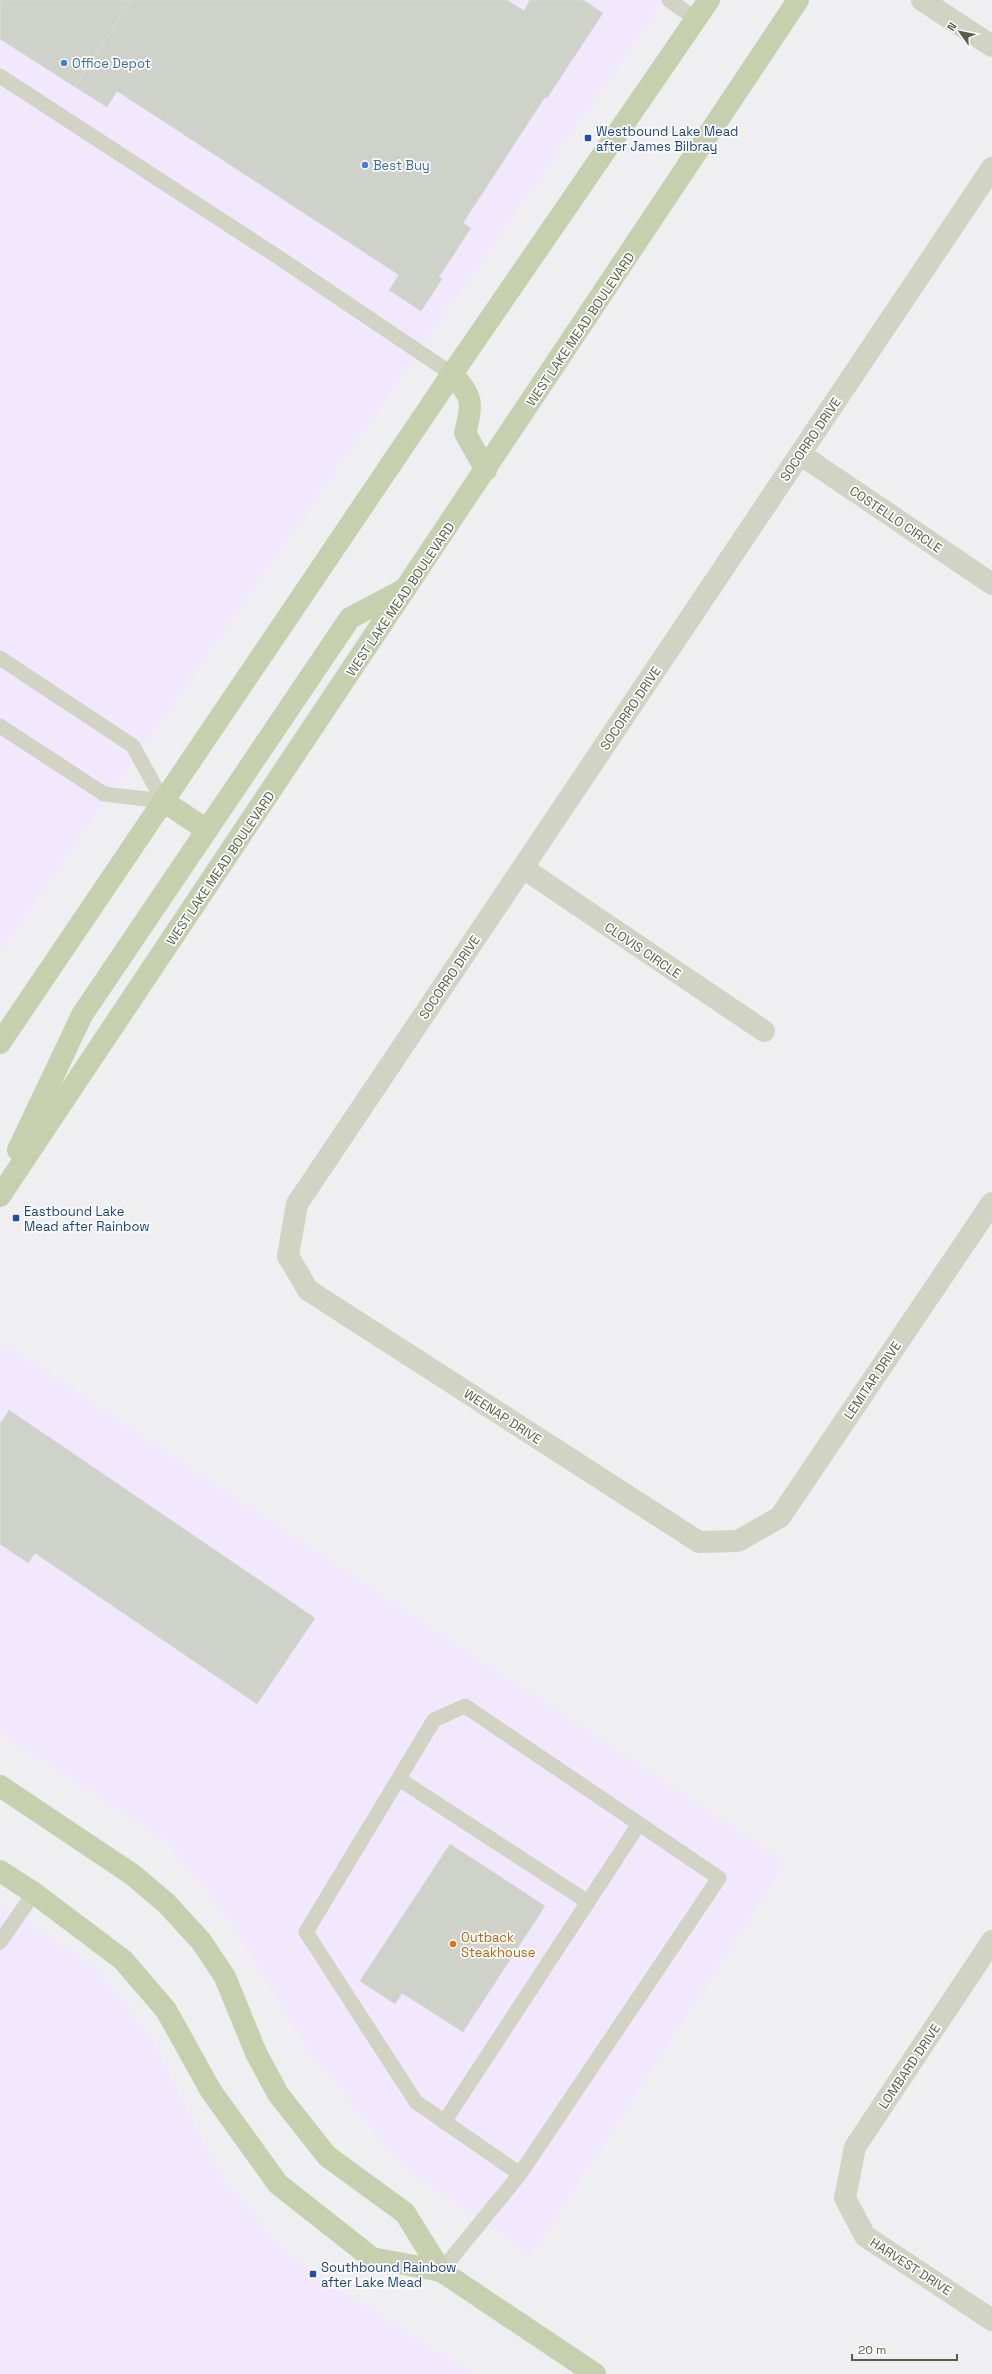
<svg xmlns="http://www.w3.org/2000/svg" width="992" height="2374" font-family="'Space Grotesk',sans-serif">
<rect width="100%" height="100%" fill="#efeff2"/>
<g fill="#f1e8fd">
<polygon points="0,0 664,0 0,952"/>
<polygon points="0,1341 786,1863 531,2255 407,2170 310,2052 236,1929 167,1841 0,1733"/>
<polygon points="0,1904 94,1967 152,2039 217,2170 281,2248 323,2279 473,2374 0,2374"/>
</g>
<g fill="#ced2c9" stroke="#d7dbd3">
<polygon points="0,0 131,0 75,87 0,39"/>
<polygon points="131,0 507,0 524,11 530,0 583,0 603,13 547,98 545,97 463,223 471,228 439,277 442,279 421,311 389,290 399,275 117,91 107,107 75,87"/>
<polygon points="9,1410 315,1618 257,1704 35,1553 28,1563 0,1544 0,1424"/>
<polygon points="450,1844 545,1906 463,2032 402,1993 395,2004 360,1981"/>
</g>
<g fill="none" stroke-linecap="round" stroke-linejoin="round">
<g stroke="#d1d4c2" stroke-width="15">
<polyline points="669,0 696,19"/>
<polyline points="0,76 278,257 452,374"/>
<polyline points="0,658 133,746 163,801"/>
<polyline points="0,726 104,794 163,801"/>
<polyline points="399,1779 588,1902"/>
<polyline points="0,1942 34,1893"/>
<polyline points="444,2122 639,1824"/>
<polyline points="441,2271 520,2174 719,1878 465,1706 434,1720 306,1932 416,2102 520,2174"/>
</g>
<g stroke="#d1d4c2" stroke-width="22">
<polyline points="922,0 992,46"/>
<polyline points="992,168 297,1204 288,1256 308,1290 699,1542 738,1541 780,1517 992,1203"/>
<polyline points="800,454 992,584"/>
<polyline points="523,868 764,1031"/>
<polyline points="992,1941 855,2147 845,2198 865,2236 992,2320"/>
</g>
<g stroke="#c7cfae" stroke-width="22">
<path d="M452,374C473,397 473,403 465,433L486,470"/>
<polyline points="163,801 207,830"/>
<polyline points="0,1043 452,374 709,0"/>
<polyline points="18,1150 82,1015 350,618 405,589"/>
<polyline points="0,1196 798,0"/>
<polyline points="0,1786 133,1875 166,1903 201,1941 225,1977 256,2053 278,2094 327,2156 405,2213 441,2271"/>
<polyline points="0,1871 34,1893 123,1960 166,2010 211,2091 278,2184 372,2258 441,2271 595,2374"/>
</g>
</g>
<g fill="#3f7fe0" stroke="#fff" stroke-width="1.5">
<circle cx="64" cy="63" r="4"/>
<circle cx="365" cy="165" r="4"/>
</g>
<g fill="#1a4fb4" stroke="#fff" stroke-width="1.5">
<rect x="584" y="134" width="8" height="8" rx="2"/>
<rect x="12" y="1214" width="8" height="8" rx="2"/>
<rect x="309" y="2270" width="8" height="8" rx="2"/>
</g>
<circle fill="#e8710a" stroke="#fff" stroke-width="1.5" cx="453" cy="1944" r="4"/>
<g text-anchor="middle" stroke-width="3.5" stroke-linejoin="round" paint-order="stroke">
<g font-size="13" fill="#366cbe" stroke="#fff" text-anchor="start">
<text x="72" y="68">Office Depot</text>
<text x="373" y="170">Best Buy</text>
</g>
<g font-size="13" fill="#164399" stroke="#fff" text-anchor="start">
<text x="596" y="136">Westbound Lake Mead<tspan x="596" dy="15">after James Bilbray</tspan></text>
<text x="24" y="1216">Eastbound Lake<tspan x="24" dy="15">Mead after Rainbow</tspan></text>
<text x="321" y="2272">Southbound Rainbow<tspan x="321" dy="15">after Lake Mead</tspan></text>
</g>
<g font-size="13" fill="#585d46" stroke="#fff">
<text transform="translate(580 329) rotate(-56)" y="5">WEST LAKE MEAD BOULEVARD</text>
<text transform="translate(810 439) rotate(-56)" y="5">SOCORRO DRIVE</text>
<text transform="translate(896 519) rotate(34)" y="5">COSTELLO CIRCLE</text>
<text transform="translate(400 599) rotate(-56)" y="5">WEST LAKE MEAD BOULEVARD</text>
<text transform="translate(630 708) rotate(-56)" y="5">SOCORRO DRIVE</text>
<text transform="translate(220 868) rotate(-56)" y="5">WEST LAKE MEAD BOULEVARD</text>
<text transform="translate(643 950) rotate(34)" y="5">CLOVIS CIRCLE</text>
<text transform="translate(449 977) rotate(-56)" y="5">SOCORRO DRIVE</text>
<text transform="translate(872 1380) rotate(-56)" y="5">LEMITAR DRIVE</text>
<text transform="translate(503 1416) rotate(33)" y="5">WEENAP DRIVE</text>
<text transform="translate(909 2066) rotate(-56)" y="5">LOMBARD DRIVE</text>
<text transform="translate(911 2266) rotate(33)" y="5">HARVEST DRIVE</text>
</g>
<g font-size="13" fill="#c56008" stroke="#fff" text-anchor="start">
<text x="461" y="1942">Outback<tspan x="461" dy="15">Steakhouse</tspan></text>
</g>
</g>
<g transform="translate(960 32) rotate(303)" stroke="#ffffff" stroke-width="3" paint-order="stroke">
<path d="M0-3L7 15L0 10L-7 15Z" fill="#585d46"/>
<text y="-6" font-size="11" font-weight="bold" text-anchor="middle" fill="#585d46">N</text>
</g>
<path d="M852 2354v6h105v-6" fill="none" stroke="#585d46" stroke-width="2"/>
<text x="858" y="2354" font-size="12" fill="#585d46" stroke="#ffffff" stroke-width="3" paint-order="stroke">20 m</text>
</svg>
